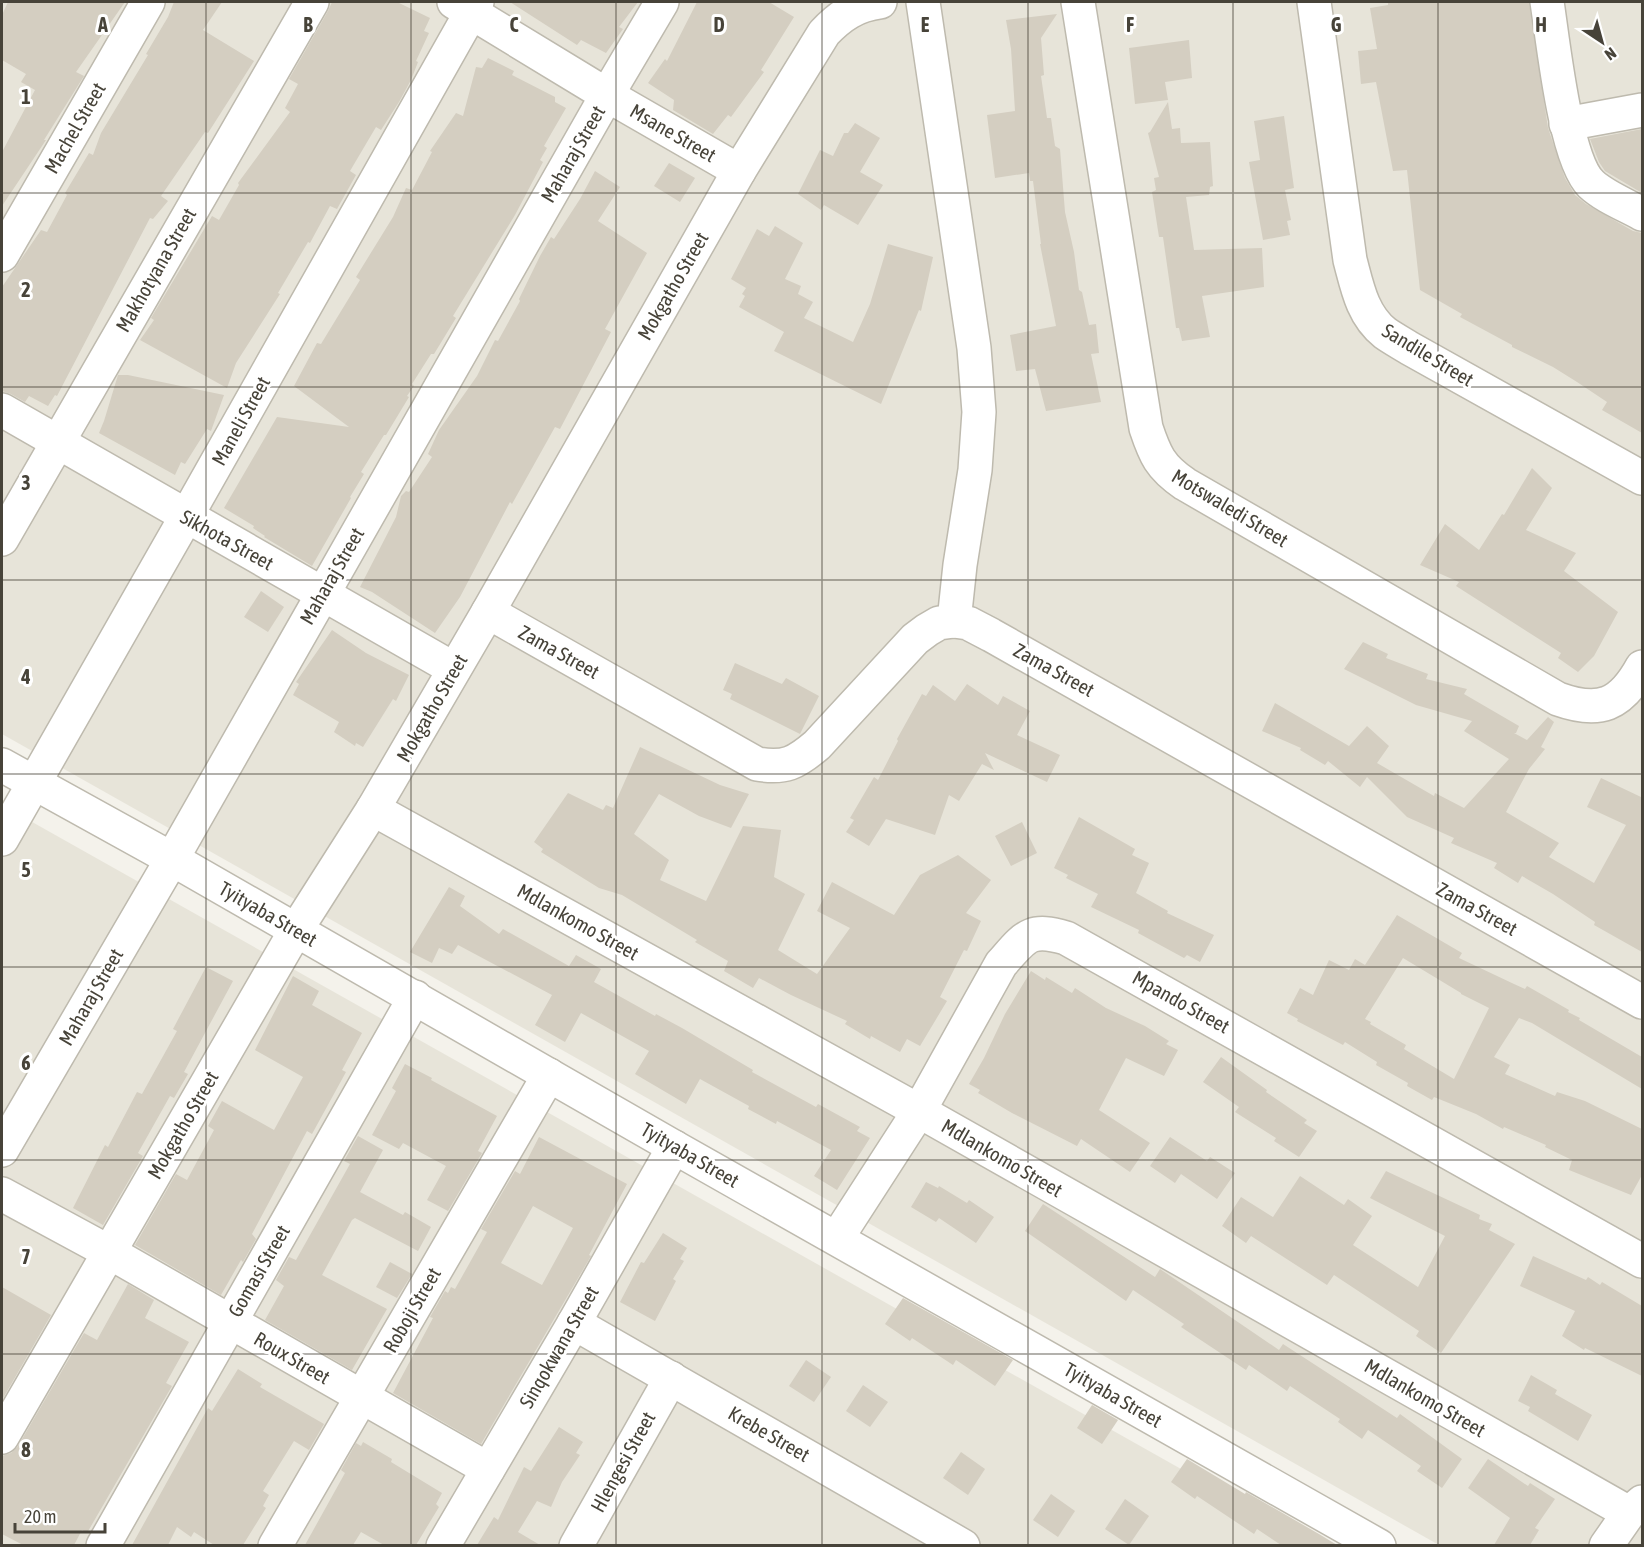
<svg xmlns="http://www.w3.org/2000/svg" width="1644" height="1547" font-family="'Asap Condensed',sans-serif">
<rect width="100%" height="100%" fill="#f4f2eb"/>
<g fill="#e7e4d9">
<polygon points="2,2 1642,2 1642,1545 1439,1545 2,734"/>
<polygon points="2,805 1316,1545 2,1545"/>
</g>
<g fill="#d4cec1" fill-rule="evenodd">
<polygon points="8,2 125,2 76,72 84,76 44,140 46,140 2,206 2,152 35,90 21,82 26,74 2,60 2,15"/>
<polygon points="174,2 222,2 203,30 254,61 208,133 205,132 161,196 168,201 153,219 150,218 57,396 55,395 48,406 29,396 25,402 11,394 2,391 2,287 41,230 47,232 67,195 65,193 89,153 93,155 101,133 148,55 146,54 168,17"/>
<polygon points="332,2 397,2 430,18 424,31 429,33 416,61 418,62 411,80 399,102 381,130 376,127 350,171 356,175 337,209 330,206 310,243 308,242 278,293 280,294 236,363 227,388 140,340 154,320 151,318 212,216 219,220 239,185 238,183 290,112 285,108 298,84 289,79 328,11"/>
<polygon points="510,2 638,2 619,27 623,29 606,53 581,40 577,45"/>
<polygon points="697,2 769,2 794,17 761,70 764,72 731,117 728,115 713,134 673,110 674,100 648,83 665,59 667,61"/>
<polygon points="1388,2 1529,2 1548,128 1565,178 1575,195 1586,204 1633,231 1642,233 1642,433 1602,410 1607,402 1577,382 1553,367 1512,347 1512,345 1460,317 1462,314 1420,290 1407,170 1393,171 1376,82 1361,84 1358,51 1377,49 1370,8 1388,5"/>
<polygon points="1057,14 1041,38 1044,75 1041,76 1047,118 1051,118 1055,146 1060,149 1065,212 1074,252 1079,290 1082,292 1089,325 1096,324 1099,353 1091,354 1101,402 1046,411 1035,369 1016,371 1010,335 1056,326 1040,244 1041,244 1033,181 1030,181 1029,173 995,178 987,115 1015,111 1011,49 1006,20"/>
<polygon points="1189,40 1192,78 1165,82 1168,100 1135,104 1129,48"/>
<polygon points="488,58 514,71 512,75 555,97 555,102 566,108 544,146 547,148 540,160 543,162 515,215 453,316 456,318 434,354 431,354 412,384 414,386 407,396 409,397 386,435 384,435 361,472 364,474 350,497 351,498 312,566 264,537 265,536 253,528 254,526 224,508 277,417 349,427 294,386 317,343 321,344 360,280 356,277 393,217 406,188 412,190 432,152 430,151 456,113 463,116 476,67 482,68"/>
<polygon points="1168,102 1172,129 1180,128 1181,143 1210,142 1213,186 1210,187 1209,195 1186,197 1194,250 1262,248 1264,287 1202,296 1210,337 1182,341 1179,328 1176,328 1163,237 1159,237 1152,192 1156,190 1154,178 1159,177 1148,133 1150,132"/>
<polygon points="1284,116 1294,188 1285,190 1291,220 1287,221 1290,235 1263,240 1249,162 1260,160 1254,121"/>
<polygon points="855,123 880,138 860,172 883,185 858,225 824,205 821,210 798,194 820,150 833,156 844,133 848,133"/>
<polygon points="1642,129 1642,193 1605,171 1599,162 1590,139"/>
<polygon points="669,163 695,178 680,202 654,186"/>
<polygon points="595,171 620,187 598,221 647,253 605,329 611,332 560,429 555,427 512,504 510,502 460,597 435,633 372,592 360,587 396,517 401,496 406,491 409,492 432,457 428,454 439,430 477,376 495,340 498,341 520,301 519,299 540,256 551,237 554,239 580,199"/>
<polygon points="775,226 803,243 785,279 801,286 798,294 813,302 804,318 853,342 870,304 888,244 933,257 921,311 919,310 881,404 774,351 784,332 739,307 745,296 742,294 746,288 731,279 757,229 769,236"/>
<polygon points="118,375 128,375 224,395 211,431 207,429 185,464 181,462 175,475 99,433 104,421"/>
<polygon points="1532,468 1552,488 1526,530 1576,553 1564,571 1618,612 1594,656 1578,672 1558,658 1561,653 1456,586 1459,582 1420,565 1445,524 1479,550 1502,514 1504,515"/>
<polygon points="261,591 284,607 268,632 244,617"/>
<polygon points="332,630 366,653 409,675 396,701 393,699 363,747 356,743 355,746 334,732 339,722 293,695 299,684 296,682"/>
<polygon points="1363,642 1388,654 1386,658 1428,674 1426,679 1467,689 1464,694 1519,726 1516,733 1514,733 1527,740 1548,717 1554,722 1541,747 1545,749 1529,769 1506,812 1559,843 1549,857 1594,883 1626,825 1587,807 1601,778 1641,797 1642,794 1642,952 1594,925 1595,922 1553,894 1522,876 1518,883 1494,868 1497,863 1451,843 1454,838 1407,817 1367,777 1360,787 1328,761 1325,765 1300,750 1301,748 1262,731 1275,703 1349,746 1367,726 1389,746 1377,763 1434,796 1435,793 1464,808 1509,759 1464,731 1472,721 1416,705 1344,669"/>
<polygon points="735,663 782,684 786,678 819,696 800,734 730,699 732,694 723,690"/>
<polygon points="967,684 998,705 1003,696 1030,711 1017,735 1060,755 1047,782 985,753 994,770 982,764 959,801 949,795 935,835 886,819 869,846 846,832 854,820 850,818 874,777 878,780 898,741 897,739 922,694 926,696 933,685 955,701"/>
<polygon points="640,747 720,785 749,794 731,828 699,816 659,794 634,834 669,860 660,880 706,901 743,826 781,830 774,877 805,894 778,950 817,974 850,928 817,911 832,882 894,915 920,875 958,855 991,880 966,913 981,921 967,951 964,950 940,997 947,1001 920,1046 907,1039 900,1052 871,1036 870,1039 845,1024 847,1021 791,995 759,978 753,988 724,971 728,961 695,942 697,940 622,895 599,888 541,852 543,849 534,842 568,793 603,810 606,805 613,808"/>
<polygon points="1079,817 1135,849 1132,855 1149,863 1136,893 1168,911 1167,913 1214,935 1200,962 1187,955 1184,958 1138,933 1139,930 1091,907 1098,894 1066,878 1068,875 1054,868"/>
<polygon points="1022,822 1037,853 1011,866 995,836"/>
<polygon points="449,887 465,896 460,906 499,934 503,929 569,966 576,955 601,969 594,982 655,1016 656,1014 682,1028 753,1070 752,1072 816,1107 818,1104 860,1127 857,1131 870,1138 837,1190 814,1176 831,1150 777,1121 776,1124 748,1109 749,1106 700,1079 686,1104 635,1074 649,1051 581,1013 565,1042 535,1025 552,995 458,945 452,954 439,948 432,963 410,952"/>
<path d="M1397,915L1462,953L1459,958L1514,984L1525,989L1527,986L1569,1010L1568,1012L1580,1018L1579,1020L1642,1057V1089L1532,1023L1519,1018L1494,1057L1510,1065L1505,1074L1555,1096L1557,1092L1585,1101L1642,1129V1175L1631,1195L1569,1170L1572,1160L1545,1147L1546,1145L1504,1127L1503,1129L1476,1114L1434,1097L1432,1100L1407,1086L1408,1083L1376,1065L1377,1062L1345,1042L1343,1045L1297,1021L1298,1019L1287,1013L1300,988L1313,995L1329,960L1349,970L1355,959L1365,965ZM1403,958L1461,993V994L1489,1008L1454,1079L1404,1049L1406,1045L1370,1024L1371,1022L1365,1019Z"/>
<polygon points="206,967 233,981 184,1072 188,1074 174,1098 170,1096 138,1153 143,1156 103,1225 73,1208 105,1145 108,1147 137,1092 142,1094 177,1031 173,1029"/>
<polygon points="1031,971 1045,980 1046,977 1072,993 1075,988 1106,1008 1145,1026 1169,1041 1166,1044 1178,1050 1164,1076 1126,1058 1099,1110 1150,1143 1130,1172 1081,1139 1077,1146 1012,1113 978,1093 980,1090 969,1084 984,1058 1005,1014"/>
<polygon points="293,976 319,991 312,1005 362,1033 342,1070 346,1072 312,1134 307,1131 252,1234 256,1239 243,1262 241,1260 221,1295 135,1245 176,1174 187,1180 214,1130 208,1126 222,1101 274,1130 303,1077 255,1050"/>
<polygon points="1221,1057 1267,1090 1266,1092 1307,1120 1304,1123 1317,1131 1299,1157 1274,1141 1276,1138 1235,1112 1239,1107 1203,1082"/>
<polygon points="405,1064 432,1078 431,1080 497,1116 478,1151 482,1153 448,1211 427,1200 446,1166 403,1143 399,1149 372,1135 396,1091 392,1088"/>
<polygon points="358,1136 383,1150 360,1192 403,1215 405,1212 431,1227 418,1251 355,1218 352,1220 322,1275 387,1309 352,1370 265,1320 284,1286 276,1280 289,1257 296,1260 350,1164 344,1161"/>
<path d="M539,1137L627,1184L589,1255L591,1256L481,1444L393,1393L433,1318L430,1317L445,1291L448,1293L451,1287L455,1289L487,1232L481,1229L515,1171L520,1174ZM533,1206L573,1228L542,1285L501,1263Z"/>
<polygon points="1170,1137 1207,1161 1210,1157 1235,1173 1217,1199 1181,1174 1175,1183 1150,1166"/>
<polygon points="1386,1171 1480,1215 1479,1219 1492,1224 1489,1230 1515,1244 1441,1353 1416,1336 1419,1331 1334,1275 1327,1285 1251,1236 1246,1243 1222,1226 1241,1197 1273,1217 1300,1176 1344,1205 1348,1199 1372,1216 1353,1245 1418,1287 1445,1236 1370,1198"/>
<polygon points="926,1182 938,1188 939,1186 967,1203 969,1200 994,1217 976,1243 939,1218 936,1222 911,1207"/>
<polygon points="1043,1204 1155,1277 1160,1269 1279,1350 1283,1344 1397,1418 1400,1414 1462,1459 1442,1488 1417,1471 1421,1466 1368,1430 1362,1439 1338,1422 1340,1419 1290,1386 1287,1391 1249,1365 1246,1370 1181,1327 1184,1324 1133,1290 1126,1301 1025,1231"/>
<polygon points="663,1233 687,1248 680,1259 684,1261 673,1279 676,1281 655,1321 620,1302 641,1262 644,1263"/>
<polygon points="1533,1256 1586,1280 1588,1277 1600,1285 1602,1282 1642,1306 1642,1376 1585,1348 1584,1350 1562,1336 1575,1311 1520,1286"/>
<polygon points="390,1262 412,1274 397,1298 376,1287"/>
<polygon points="128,1284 154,1300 145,1318 189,1342 166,1383 172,1386 87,1533 82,1530 74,1545 23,1545 2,1534 2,1456 11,1453 18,1446 84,1333 97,1340"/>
<polygon points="2,1287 51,1315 2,1400"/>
<polygon points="903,1298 1013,1360 995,1386 956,1360 953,1365 912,1338 910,1341 885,1324"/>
<polygon points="806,1360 831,1377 814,1402 789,1386"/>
<polygon points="238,1369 262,1384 260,1387 324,1424 309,1450 294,1441 263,1491 269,1495 263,1506 266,1508 243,1545 214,1545 194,1532 191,1537 177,1527 168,1545 132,1545 208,1408 212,1411"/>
<polygon points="1531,1375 1557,1390 1555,1394 1592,1415 1578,1441 1528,1411 1530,1407 1518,1401"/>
<polygon points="863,1385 888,1402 870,1427 846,1411"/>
<polygon points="1092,1405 1118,1420 1102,1444 1077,1428"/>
<polygon points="559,1427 583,1442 576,1453 580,1455 562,1482 551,1507 537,1501 518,1532 540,1545 477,1545 494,1517 498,1520 524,1467 531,1471"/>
<polygon points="363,1442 392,1459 391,1462 442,1493 436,1504 439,1507 416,1545 384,1545 361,1532 353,1545 305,1545 345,1473 341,1470 356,1443 361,1446"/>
<polygon points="961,1452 985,1469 968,1495 943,1478"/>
<polygon points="1187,1459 1245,1494 1246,1492 1319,1534 1337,1545 1281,1545 1257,1529 1254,1534 1197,1496 1195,1499 1171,1482"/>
<polygon points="1488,1459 1528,1486 1530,1483 1555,1499 1535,1528 1539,1530 1530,1545 1494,1545 1510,1518 1468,1488"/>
<polygon points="1051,1494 1075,1511 1058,1537 1033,1520"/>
<polygon points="1125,1499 1149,1516 1129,1545 1105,1529"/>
</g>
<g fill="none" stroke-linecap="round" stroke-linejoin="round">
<g stroke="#bebaae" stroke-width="36">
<g id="minor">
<polyline points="454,2 607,95 739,171"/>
<polyline points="923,2 974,348 979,412 975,470 960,565 954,621"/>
<path d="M1078,2L1146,428C1155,455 1160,467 1185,484L1558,699C1600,714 1621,705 1642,667"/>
<path d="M1314,2L1350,260C1357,286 1362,315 1385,333C1392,338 1401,343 1409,348L1642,478"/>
<path d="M1547,2C1553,40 1565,159 1591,184C1605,197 1626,205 1642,214"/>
<polyline points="1566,124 1642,110"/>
<polyline points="2,255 148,2"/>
<polyline points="2,410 454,669"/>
<polyline points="2,539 312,2"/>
<path d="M488,612L757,764C785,769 796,763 817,745L915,639L927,630L939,623L954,621L968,623L991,635L1642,1002"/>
<polyline points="2,765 172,859 674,1147 1379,1546"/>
<polyline points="373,809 919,1111 1629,1513"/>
<polyline points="2,839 186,517 477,2"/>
<polyline points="2,1150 172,859 607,95 662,2"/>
<polyline points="2,1194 109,1252 488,1469"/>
<path d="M837,1238L919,1111L1001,964C1025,937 1029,927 1066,938L1642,1261"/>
<polyline points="574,1323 963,1546"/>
<path d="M2,1437L296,930L373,809L488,612L739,171L824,33C840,16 856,5 880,2"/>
<polyline points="103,1546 415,997"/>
<polyline points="275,1546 549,1075"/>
<polyline points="443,1546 574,1323 674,1147"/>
<polyline points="576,1546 671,1378"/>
<polyline points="1606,1546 1629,1513 1642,1502"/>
</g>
</g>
<use href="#minor" stroke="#fff" stroke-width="33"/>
</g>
<path fill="none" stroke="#474339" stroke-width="1.5" stroke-opacity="0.55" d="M206,2V1546M411,2V1546M616,2V1546M822,2V1546M1028,2V1546M1233,2V1546M1438,2V1546M2,193H1642M2,387H1642M2,580H1642M2,774H1642M2,967H1642M2,1160H1642M2,1354H1642"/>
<g text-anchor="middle" stroke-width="6" stroke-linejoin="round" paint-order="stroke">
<g font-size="20" fill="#474339" stroke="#fff">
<text transform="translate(75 128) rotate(-60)" y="7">Machel Street</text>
<text transform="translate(673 133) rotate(30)" y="7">Msane Street</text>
<text transform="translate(573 154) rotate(-60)" y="7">Maharaj Street</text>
<text transform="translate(156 270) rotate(-60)" y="7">Makhotyana Street</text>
<text transform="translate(673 286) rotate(-60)" y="7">Mokgatho Street</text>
<text transform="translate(1428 355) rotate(31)" y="7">Sandile Street</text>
<text transform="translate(241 421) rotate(-61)" y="7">Maneli Street</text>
<text transform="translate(1230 508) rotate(31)" y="7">Motswaledi Street</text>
<text transform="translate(227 540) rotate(29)" y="7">Sikhota Street</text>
<text transform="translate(332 576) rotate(-60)" y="7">Maharaj Street</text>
<text transform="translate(559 652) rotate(29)" y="7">Zama Street</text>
<text transform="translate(1054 670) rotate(29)" y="7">Zama Street</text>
<text transform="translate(432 708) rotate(-60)" y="7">Mokgatho Street</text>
<text transform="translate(1477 909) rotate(29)" y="7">Zama Street</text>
<text transform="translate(268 914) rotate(30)" y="7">Tyityaba Street</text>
<text transform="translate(578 922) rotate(29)" y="7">Mdlankomo Street</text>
<text transform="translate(91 997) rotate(-60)" y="7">Maharaj Street</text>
<text transform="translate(1181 1002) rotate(29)" y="7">Mpando Street</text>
<text transform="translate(183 1125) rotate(-60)" y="7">Mokgatho Street</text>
<text transform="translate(690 1155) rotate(30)" y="7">Tyityaba Street</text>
<text transform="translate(1002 1158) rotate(30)" y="7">Mdlankomo Street</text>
<text transform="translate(259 1271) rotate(-60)" y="7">Gomasi Street</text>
<text transform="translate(412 1310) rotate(-60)" y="7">Roboji Street</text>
<text transform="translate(559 1347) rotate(-60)" y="7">Sinqokwana Street</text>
<text transform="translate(292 1358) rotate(30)" y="7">Roux Street</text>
<text transform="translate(1113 1395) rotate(30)" y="7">Tyityaba Street</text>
<text transform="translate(1425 1398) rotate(30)" y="7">Mdlankomo Street</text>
<text transform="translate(769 1434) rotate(30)" y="7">Krebe Street</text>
<text transform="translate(623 1462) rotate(-61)" y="7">Hlengesi Street</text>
</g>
</g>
<g font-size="20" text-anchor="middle" font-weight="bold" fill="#474339" stroke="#fff" stroke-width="6" stroke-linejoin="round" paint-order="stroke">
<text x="103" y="32">A</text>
<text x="308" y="32">B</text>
<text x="514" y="32">C</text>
<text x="719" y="32">D</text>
<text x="925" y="32">E</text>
<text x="1130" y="32">F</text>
<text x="1336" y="32">G</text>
<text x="1541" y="32">H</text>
<text x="26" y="104">1</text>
<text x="26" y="297">2</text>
<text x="26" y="490">3</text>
<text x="26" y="684">4</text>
<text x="26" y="877">5</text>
<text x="26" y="1070">6</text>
<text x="26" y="1264">7</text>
<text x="26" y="1457">8</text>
</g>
<rect width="1644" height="1547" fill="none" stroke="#474339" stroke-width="6"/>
<g transform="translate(1602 42) rotate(144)" stroke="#ffffff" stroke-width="4.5" paint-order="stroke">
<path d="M0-4.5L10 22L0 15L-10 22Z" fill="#474339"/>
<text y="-9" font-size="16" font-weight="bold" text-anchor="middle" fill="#474339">N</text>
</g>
<path d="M15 1523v9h90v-9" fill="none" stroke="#474339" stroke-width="3"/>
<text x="24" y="1523" font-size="18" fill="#474339" stroke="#ffffff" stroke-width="4.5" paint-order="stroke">20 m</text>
</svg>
